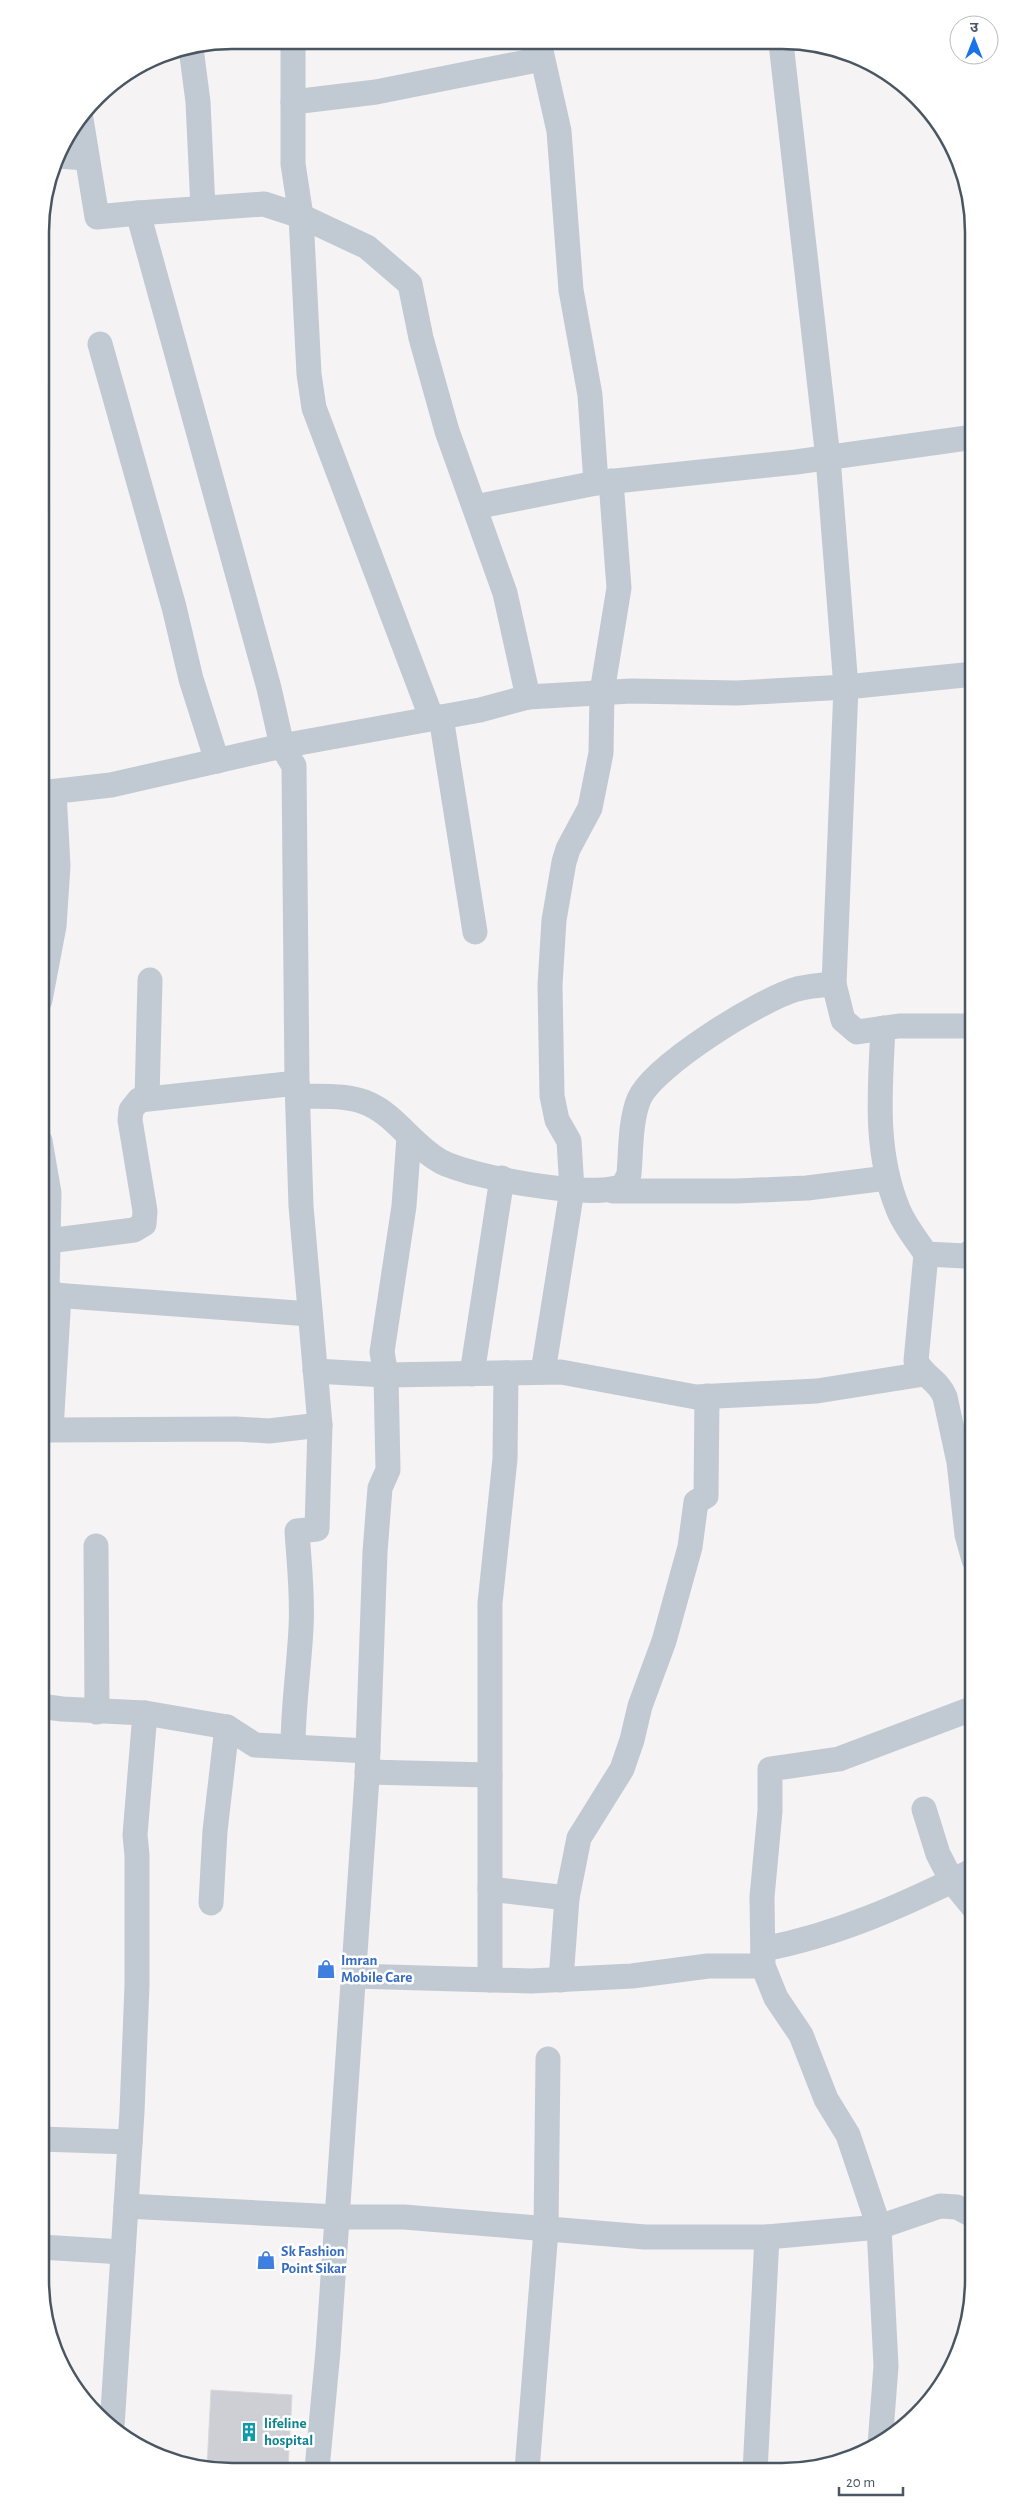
<svg xmlns="http://www.w3.org/2000/svg" width="1014" height="2512" font-family="'Alegreya Sans','Noto Sans Devanagari',sans-serif">
<rect width="100%" height="100%" fill="#f5f3f3"/>
<polygon fill="#cdcfd5" stroke="#d7d9de" points="211,2390 292,2395 288,2469 207,2468"/>
<g fill="none" stroke-linecap="round" stroke-linejoin="round">
<g stroke="#c1cad2" stroke-width="25">
<polyline points="293,40 293,164 301,216 309,374 314,408 432,719"/>
<polyline points="539,42 559,131 571,290 590,395 596,483"/>
<polyline points="781,43 828,458 846,687 834,984 843,1020 857,1032 899,1026 974,1026"/>
<polyline points="191,48 198,102 203,208"/>
<polyline points="293,102 376,92 542,59"/>
<path d="M81,119L97,217L138,213L269,688L282,746L294,766L297,1083L301,1206L320,1425L317,1529L297,1531C299,1563 303,1595 301,1628C299,1668 293,1707 293,1747"/>
<polyline points="58,156 87,158"/>
<polyline points="138,213 264,204 301,216 367,247 410,284 421,338 447,431 505,593 528,697"/>
<polyline points="100,344 174,607 191,679 217,761"/>
<polyline points="475,507 596,483 796,462 974,437"/>
<polyline points="441,717 475,932"/>
<polyline points="40,793 111,785 282,746 480,710 528,697 631,691 737,693 846,687 974,674"/>
<polyline points="40,1000 54,926 58,866 54,792"/>
<path d="M883,1028C880,1089 874,1151 898,1209C904,1225 917,1240 926,1254L965,1256L974,1250"/>
<path d="M298,1096C320,1097 348,1094 369,1104C396,1116 413,1146 440,1161C468,1177 598,1201 624,1185L629,1174C631,1151 630,1121 639,1099C653,1066 761,999 797,989C809,986 822,985 834,984"/>
<polyline points="147,1098 150,980"/>
<polyline points="40,1141 49,1193 47,1294"/>
<polyline points="613,1191 737,1191 807,1188 887,1178"/>
<polyline points="48,1241 134,1230 144,1224 145,1211 130,1120 131,1110 139,1100 297,1083"/>
<path d="M926,1254L916,1361C923,1376 939,1381 945,1397L959,1462L967,1535L974,1560"/>
<polyline points="40,1294 310,1314"/>
<polyline points="59,1295 51,1430 236,1429 269,1431 320,1425"/>
<polyline points="315,1371 386,1375 561,1372 696,1397 817,1391 924,1374"/>
<polyline points="543,1372 572,1190 569,1141 557,1120 552,1096 550,985 554,920 564,862 568,849 590,808 601,753 602,692 619,588 611,481"/>
<polyline points="472,1374 502,1178"/>
<polyline points="96,1546 97,1712"/>
<polyline points="40,1706 62,1709 145,1713 227,1727 255,1745 368,1751"/>
<polyline points="367,1772 490,1775"/>
<polyline points="924,1809 938,1854 952,1881 974,1908"/>
<polyline points="490,1889 567,1898 579,1838 622,1769 632,1740 640,1706 664,1641 690,1547 696,1502 706,1496 707,1396"/>
<polyline points="211,1903 215,1831 227,1727"/>
<path d="M763,1949C838,1935 906,1904 974,1870"/>
<polyline points="353,1976 531,1981 632,1976 708,1966 763,1966"/>
<polyline points="490,1980 490,1603 505,1459 506,1373"/>
<polyline points="561,1980 567,1898"/>
<polyline points="40,2139 130,2142"/>
<polyline points="126,2206 337,2217 404,2217 645,2237 767,2237 879,2227 940,2206 957,2207 974,2216"/>
<polyline points="40,2247 123,2252"/>
<polyline points="112,2427 132,2112 137,1985 137,1855 135,1835 145,1713"/>
<polyline points="880,2445 886,2366 879,2227 848,2135 826,2099 801,2035 776,1998 763,1966 762,1897 770,1811 770,1769 839,1759 974,1708"/>
<polyline points="317,2469 328,2351 367,1777 375,1552 380,1488 388,1470 386,1375 382,1352 404,1206 409,1137"/>
<polyline points="527,2470 546,2230 548,2059"/>
<polyline points="755,2472 767,2237"/>
</g>
</g>
<defs>
<g id="shop-bare" transform="scale(1.5)"><path d="M-5-2.5h2.3a2.7 3.5 0 0 1 5.4 0H5L5.5 6h-11ZM-1.5-2.5h3a1.5 2.3 0 0 0-3 0Z" fill="#3f7fe0" stroke="#fff" stroke-width="2.5" paint-order="stroke"/></g>
<g id="building-bare" transform="scale(1.5)"><path d="M-4-6H4V6H1V3H-1V6H-4ZM-2.5-4.3h1.7v1.8h-1.7ZM.8-4.3h1.7v1.8H.8ZM-2.5-1h1.7V.8h-1.7ZM.8-1h1.7V.8H.8Z" fill="#0f9aa8" stroke="#fff" stroke-width="2.5" paint-order="stroke"/></g>
</defs>
<g fill-rule="evenodd">
<use href="#shop-bare" x="326" y="1969"/>
<use href="#shop-bare" x="266" y="2260"/>
<use href="#building-bare" x="249" y="2432"/>
</g>
<g text-anchor="middle" stroke-width="5" stroke-linejoin="round" paint-order="stroke">
<g font-size="15" font-weight="bold" fill="#366cbe" stroke="#fff" text-anchor="start">
<text x="341" y="1965">Imran<tspan x="341" dy="17">Mobile Care</tspan></text>
<text x="281" y="2256">Sk Fashion<tspan x="281" dy="17">Point Sikar</tspan></text>
</g>
<g font-size="15" font-weight="bold" fill="#0d838f" stroke="#fff" text-anchor="start">
<text x="264" y="2428">lifeline<tspan x="264" dy="17">hospital</tspan></text>
</g>
</g>
<path d="M0 0H1014V2512H0ZM232 49H782A183 183 0 0 1 965 232V2280A183 183 0 0 1 782 2463H232A183 183 0 0 1 49 2280V232A183 183 0 0 1 232 49Z" fill="#fff" fill-rule="evenodd"/>
<path fill="none" stroke="#4a5661" stroke-width="2.5" d="M232 49H782A183 183 0 0 1 965 232V2280A183 183 0 0 1 782 2463H232A183 183 0 0 1 49 2280V232A183 183 0 0 1 232 49Z"/>
<g transform="translate(974 40)"><circle r="24" fill="#ffffff" stroke="#b7bbc0"/>
<path d="M0-4L9 19L0 12L-9 19Z" fill="#1a73e8"/>
<text y="-8" font-size="14" font-weight="bold" text-anchor="middle" fill="#4a5661">उ</text>
</g>
<path d="M839 2487v8h64v-8" fill="none" stroke="#4a5661" stroke-width="2.5"/>
<text x="846" y="2487" font-size="15" fill="#4a5661" stroke="#ffffff" stroke-width="4" paint-order="stroke">20 m</text>
</svg>
